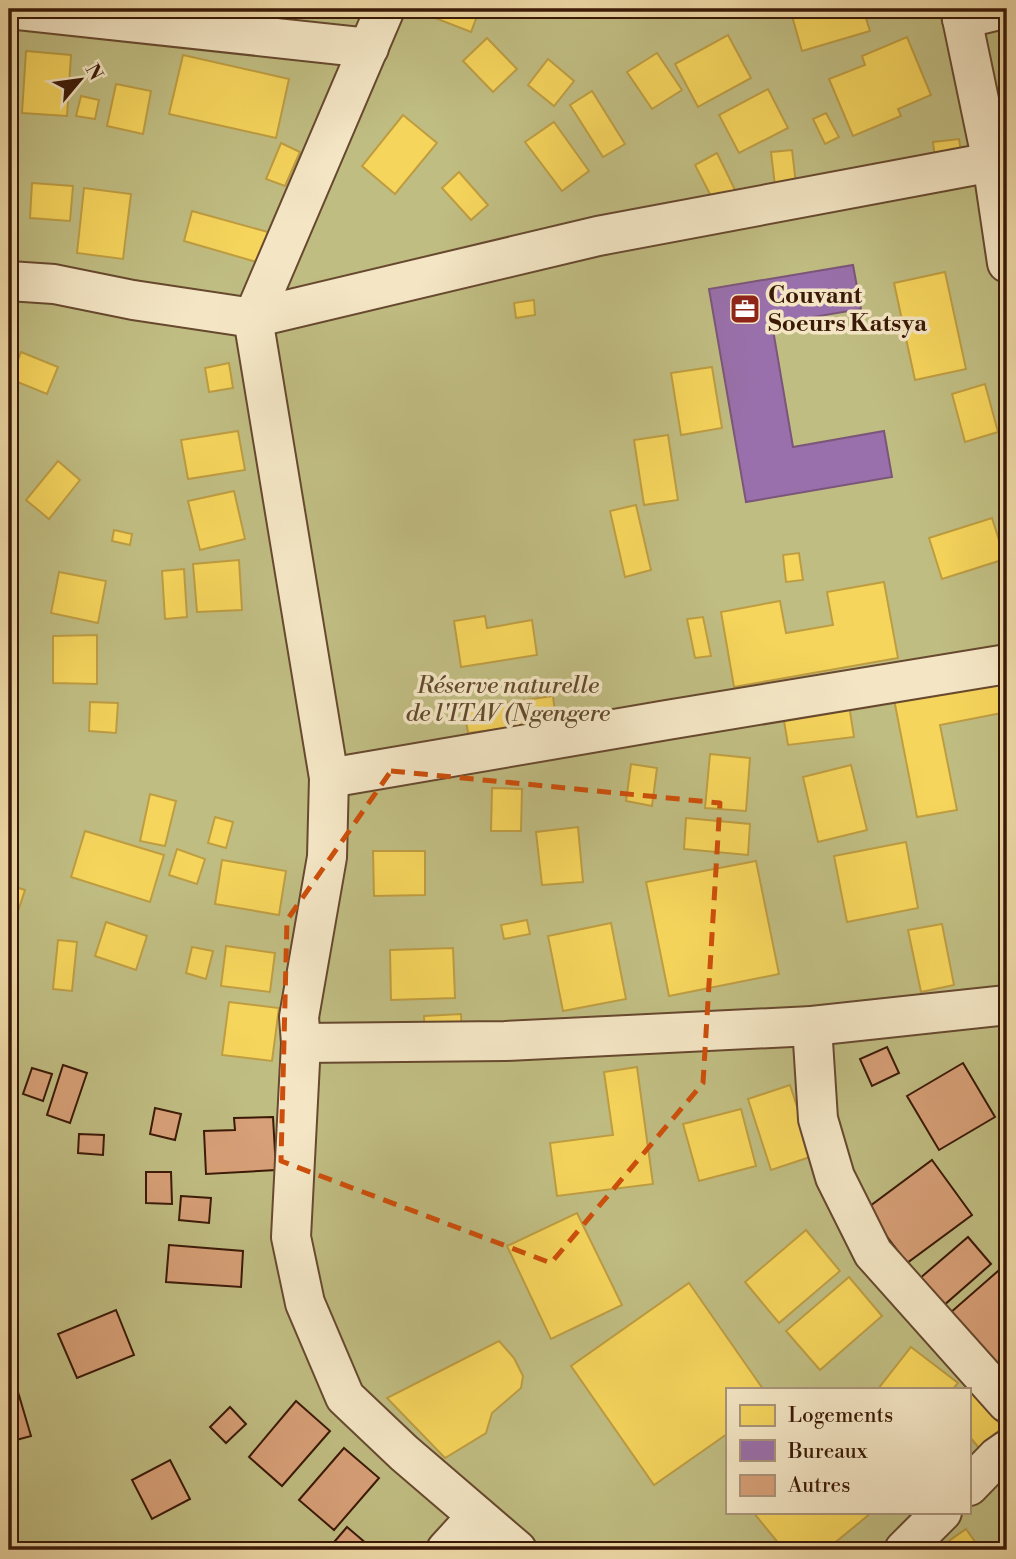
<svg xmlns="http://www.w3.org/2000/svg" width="1016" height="1559" font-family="'Libre Bodoni',serif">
<rect width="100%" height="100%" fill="#eed9a6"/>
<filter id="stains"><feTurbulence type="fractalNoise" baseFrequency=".00286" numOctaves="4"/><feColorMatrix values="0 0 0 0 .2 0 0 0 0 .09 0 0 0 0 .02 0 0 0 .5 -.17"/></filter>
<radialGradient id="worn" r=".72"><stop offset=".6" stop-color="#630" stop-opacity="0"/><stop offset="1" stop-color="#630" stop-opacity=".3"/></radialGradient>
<path fill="#c0bd82" stroke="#7d6b44" stroke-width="2" fill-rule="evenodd" d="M9,9H1007V1550H9ZM727,1389H969V1512H727Z"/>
<g fill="#f6d55c" stroke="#be9d42" stroke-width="2">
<polygon points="439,9 472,9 479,11 471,32 435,18"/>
<polygon points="613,9 631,9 621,18"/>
<polygon points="742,9 762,9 748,18"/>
<polygon points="790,9 863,9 870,31 802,51"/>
<polygon points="886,9 912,9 888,17"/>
<polygon points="728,35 751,78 698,107 675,64"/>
<polygon points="907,37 931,95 898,109 901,116 853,136 829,79 865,65 862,56"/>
<polygon points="487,38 517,69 493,92 463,61"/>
<polygon points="26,51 71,55 67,116 22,113"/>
<polygon points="657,53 682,90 652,109 627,72"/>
<polygon points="183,55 289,79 276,138 169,114"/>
<polygon points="548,59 574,81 554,106 528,85"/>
<polygon points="116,84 151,91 143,134 107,126"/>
<polygon points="768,89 788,128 739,153 719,115"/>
<polygon points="592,91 625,144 603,157 570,105"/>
<polygon points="81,96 99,100 95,119 76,116"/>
<polygon points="826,113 839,137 825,144 813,119"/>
<polygon points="403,115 437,143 395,194 362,166"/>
<polygon points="554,122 589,171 562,191 525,142"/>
<polygon points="959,139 962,156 935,159 933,142"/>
<polygon points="281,143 300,152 285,186 266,179"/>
<polygon points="792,150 796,184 775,186 771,152"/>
<polygon points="717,153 736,192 714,202 695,165"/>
<polygon points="459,172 488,205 471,220 442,188"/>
<polygon points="32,183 73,186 70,221 30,218"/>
<polygon points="84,188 131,194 123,259 77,253"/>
<polygon points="192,211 268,232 260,263 184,241"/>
<polygon points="945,272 966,369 915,380 894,283"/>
<polygon points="534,300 535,315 516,318 514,303"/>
<polygon points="21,352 58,367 47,394 10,379"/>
<polygon points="229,363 233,388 209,392 205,368"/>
<polygon points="712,367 722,428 681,435 671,373"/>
<polygon points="985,384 998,432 965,442 952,394"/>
<polygon points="238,431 245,470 188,479 181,440"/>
<polygon points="668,435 678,500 644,505 634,440"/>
<polygon points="58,461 80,480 49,519 26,500"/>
<polygon points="234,491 245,539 200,550 188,501"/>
<polygon points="636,505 651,570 625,577 610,511"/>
<polygon points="992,518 1005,559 942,579 929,538"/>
<polygon points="114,530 132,534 130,545 112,541"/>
<polygon points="799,553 803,580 786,582 783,555"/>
<polygon points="239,560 242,610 197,612 193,564"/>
<polygon points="184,569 187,617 165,619 162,571"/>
<polygon points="59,572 106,581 98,623 51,613"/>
<polygon points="884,582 898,658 734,687 721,612 780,601 786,633 833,625 827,592"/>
<polygon points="485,616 487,628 532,620 537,655 461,667 454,621"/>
<polygon points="703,617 711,656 695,658 687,619"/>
<polygon points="97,635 97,684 53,683 53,636"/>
<polygon points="1007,666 1007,712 940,725 957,810 917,817 892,689"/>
<polygon points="553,696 556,722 468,733 464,709"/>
<polygon points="90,702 118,703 116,733 89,731"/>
<polygon points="849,705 854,737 788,745 783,715"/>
<polygon points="710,754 750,758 746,811 705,808"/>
<polygon points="631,764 657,768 652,806 626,801"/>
<polygon points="851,765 867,830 818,842 803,777"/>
<polygon points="492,788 522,789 521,831 491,831"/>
<polygon points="150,794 176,801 165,846 140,841"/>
<polygon points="215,817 233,822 226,848 208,843"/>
<polygon points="686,818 750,824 748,855 684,849"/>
<polygon points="578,827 583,882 542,885 536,832"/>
<polygon points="85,831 164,855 150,902 71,877"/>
<polygon points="9,835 17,837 9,863"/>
<polygon points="906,842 918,908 847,922 834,856"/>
<polygon points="177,849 205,859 197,884 169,875"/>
<polygon points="373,851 425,851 425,895 374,896"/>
<polygon points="222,860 286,871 279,915 215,904"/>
<polygon points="756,861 779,974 669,996 646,882"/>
<polygon points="9,885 25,890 9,939"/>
<polygon points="527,920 530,934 504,939 501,925"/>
<polygon points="106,922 147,936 136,970 95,956"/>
<polygon points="611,923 626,999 563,1011 548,936"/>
<polygon points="942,924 954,985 921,992 908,930"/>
<polygon points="58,940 77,942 72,991 53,989"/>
<polygon points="226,946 275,953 270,992 221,986"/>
<polygon points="192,947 213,951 206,979 186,973"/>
<polygon points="453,948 455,998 391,1000 390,950"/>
<polygon points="229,1002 279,1008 272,1061 222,1055"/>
<polygon points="461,1014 462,1036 425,1037 424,1016"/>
<polygon points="637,1067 653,1184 557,1196 550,1143 613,1135 604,1072"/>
<polygon points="790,1085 813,1156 771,1170 748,1099"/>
<polygon points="741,1109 756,1166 699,1181 683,1124"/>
<polygon points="577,1213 622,1305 551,1339 507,1246"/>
<polygon points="806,1230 840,1271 779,1323 745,1282"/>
<polygon points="849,1277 882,1316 820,1370 786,1331"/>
<polygon points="689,1283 763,1389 727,1389 727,1434 654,1485 571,1366"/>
<polygon points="499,1341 514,1358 523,1376 521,1388 492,1413 486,1433 445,1458 387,1398"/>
<polygon points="911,1347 958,1383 953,1389 878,1389"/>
<polygon points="970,1391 1003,1427 979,1448 969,1436 969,1392"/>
<polygon points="753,1512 870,1512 871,1513 826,1550 784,1550"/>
<polygon points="966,1529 981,1550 936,1550"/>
</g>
<polygon fill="#9970ab" stroke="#7c567a" stroke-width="2" points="853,265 861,309 772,324 793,447 884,431 892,477 746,502 709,289"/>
<g fill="#d8a078" stroke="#3a1907" stroke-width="2">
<polygon points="887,1047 899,1073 872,1086 860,1059"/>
<polygon points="963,1063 995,1117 939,1150 907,1096"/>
<polygon points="63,1065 87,1073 70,1123 47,1115"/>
<polygon points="32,1068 52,1074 43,1101 23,1094"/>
<polygon points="155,1108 181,1114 175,1140 150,1134"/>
<polygon points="273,1117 276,1170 206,1174 204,1131 235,1130 234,1118"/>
<polygon points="79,1134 104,1135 103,1155 78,1153"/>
<polygon points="932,1160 972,1215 907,1263 866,1209"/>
<polygon points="146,1172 171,1172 172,1204 146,1203"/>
<polygon points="181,1196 211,1198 209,1223 179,1220"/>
<polygon points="968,1237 991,1264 943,1306 919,1279"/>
<polygon points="169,1245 243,1251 241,1287 166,1282"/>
<polygon points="1006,1264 1007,1265 1007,1379 950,1313"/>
<polygon points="116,1310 134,1355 77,1378 58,1334"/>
<polygon points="13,1375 31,1436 9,1442 9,1377"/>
<polygon points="296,1401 330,1431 282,1486 249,1457"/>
<polygon points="230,1407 246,1424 226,1443 210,1427"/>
<polygon points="344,1448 379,1478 334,1530 299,1500"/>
<polygon points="170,1460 190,1499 152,1519 132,1480"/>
<polygon points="347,1527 374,1550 331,1550 329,1548"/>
</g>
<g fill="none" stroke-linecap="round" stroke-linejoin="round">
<g stroke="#67492f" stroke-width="42">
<g id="minor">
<polyline points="9,9 369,48"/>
<polyline points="385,9 253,318 329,778 327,857 299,1017 301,1043 291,1237 305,1303 345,1397 404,1453 517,1550"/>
<polyline points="960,9 992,162 1007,263"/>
<polyline points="962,19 1003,9"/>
<polyline points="9,281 54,284 133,300 253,318 598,236 992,162"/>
<polyline points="329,778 667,720 1007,664"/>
<polyline points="812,1026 818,1119 835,1177 873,1253 1007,1403"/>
<polyline points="301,1043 505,1041 812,1026 1007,1005"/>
<polyline points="969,1486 997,1457 1007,1450"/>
<polyline points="446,1550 477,1516"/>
<polyline points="904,1550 942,1512"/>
</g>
</g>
<use href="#minor" stroke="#f4e6c5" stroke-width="38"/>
</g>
<path fill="none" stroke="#ce4f0b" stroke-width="5" stroke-dasharray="14 9" stroke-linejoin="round" d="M391,771L720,803L703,1083L551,1263L281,1161L287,920Z"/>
<defs>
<g id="office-square" transform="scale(1.575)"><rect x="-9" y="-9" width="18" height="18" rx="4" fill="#8f2418" stroke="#f4e6c5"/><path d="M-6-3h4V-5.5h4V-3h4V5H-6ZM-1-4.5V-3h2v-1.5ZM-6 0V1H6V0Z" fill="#fff"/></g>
</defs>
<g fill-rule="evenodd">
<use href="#office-square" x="745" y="309"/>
</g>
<g text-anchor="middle" stroke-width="7" stroke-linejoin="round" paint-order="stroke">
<g font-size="24" font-weight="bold" fill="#3a1907" stroke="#f4e6c5" text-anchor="start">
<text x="768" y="303">Couvant<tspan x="768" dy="28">Soeurs Katsya</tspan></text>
</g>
<g font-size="24" font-style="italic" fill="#624a2c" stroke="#f4e6c5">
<text x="508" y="693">Réserve naturelle<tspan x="508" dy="28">de l'ITAV (Ngengere</tspan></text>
</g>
</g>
<rect width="1016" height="1559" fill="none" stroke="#eed9a6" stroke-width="35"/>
<rect x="10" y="10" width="995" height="1538" fill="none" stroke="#3a1907" stroke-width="3.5"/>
<rect x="18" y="18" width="981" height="1524" fill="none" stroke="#3a1907" stroke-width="2"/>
<rect x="726" y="1388" width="245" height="126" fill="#f4e6c5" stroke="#aa9479" stroke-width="2"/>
<rect x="740" y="1405" width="35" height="21" fill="#f6d55c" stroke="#aa9479" stroke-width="2"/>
<text x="788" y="1422" font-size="21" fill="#3a1907">Logements</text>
<rect x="740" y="1440" width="35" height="21" fill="#9970ab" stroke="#aa9479" stroke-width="2"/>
<text x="788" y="1458" font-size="21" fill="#3a1907">Bureaux</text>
<rect x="740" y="1475" width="35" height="21" fill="#d8a078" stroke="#aa9479" stroke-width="2"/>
<text x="788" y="1492" font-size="21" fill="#3a1907">Autres</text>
<g transform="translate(80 80) rotate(61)" stroke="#f4e6c5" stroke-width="5" paint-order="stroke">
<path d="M0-5L12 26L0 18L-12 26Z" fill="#3a1907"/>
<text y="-10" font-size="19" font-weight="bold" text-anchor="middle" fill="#3a1907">N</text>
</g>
<rect width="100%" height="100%" filter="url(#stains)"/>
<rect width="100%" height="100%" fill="url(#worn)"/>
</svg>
